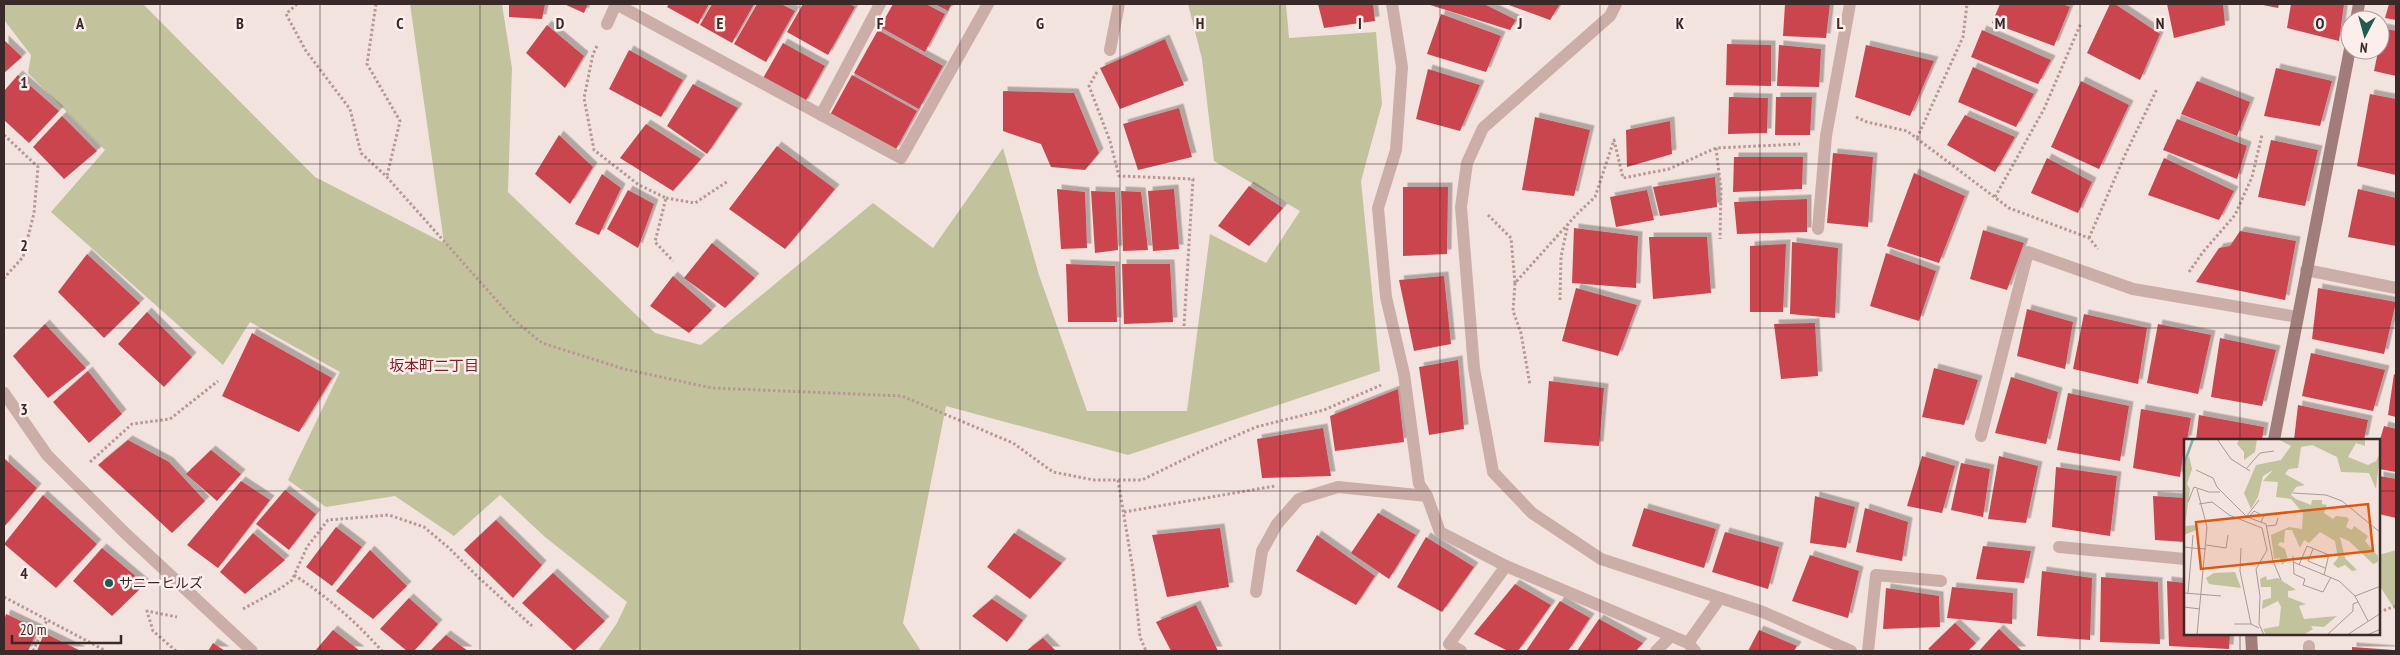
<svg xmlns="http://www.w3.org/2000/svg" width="2400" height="655" font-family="'PT Sans Narrow','Noto Sans JP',sans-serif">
<defs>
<filter id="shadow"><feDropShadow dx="4.5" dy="-4.5" stdDeviation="0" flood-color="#0004"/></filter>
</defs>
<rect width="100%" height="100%" fill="#f3e3de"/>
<g fill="#c2c39d">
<polygon points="4,4 143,4 315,177 444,243 410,4 502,4 512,68 508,192 655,333 701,345 873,203 933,248 1003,148 1039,275 1087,411 1187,411 1210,234 1266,263 1300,211 1214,161 1202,59 1188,4 1286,4 1289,38 1376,32 1382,104 1361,181 1380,371 1128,455 946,406 903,623 921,651 598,651 617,623 627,602 545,537 500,495 454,536 395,496 326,507 288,480 340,372 250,322 223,365 51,212 105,150 28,73 31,55 4,20"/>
<polygon points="2396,550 2396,611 2379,585 2379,555"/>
</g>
<g fill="#ca454e" filter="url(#shadow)">
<polygon points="509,4 545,4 542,19 509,17"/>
<polygon points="564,4 588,4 584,13"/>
<polygon points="669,4 709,4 698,24 667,7"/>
<polygon points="712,4 754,4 732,43 700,25"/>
<polygon points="757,4 781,4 795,11 766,62 734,44"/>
<polygon points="803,4 850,4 855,7 828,55 787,32"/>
<polygon points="893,4 926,4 945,14 925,52 880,27"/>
<polygon points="935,4 952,4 948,11"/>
<polygon points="1318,4 1373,4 1375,21 1324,28"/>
<polygon points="1427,4 1484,4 1516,20 1510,30"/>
<polygon points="1506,4 1560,4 1550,20"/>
<polygon points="1785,4 1830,4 1826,38 1783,36"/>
<polygon points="2000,4 2062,4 2070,7 2054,46 1992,23"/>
<polygon points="2110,4 2115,4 2160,34 2140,80 2087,53"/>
<polygon points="2167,4 2223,4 2225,25 2174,38"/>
<polygon points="2258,4 2279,4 2278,8"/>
<polygon points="2291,4 2344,4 2339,41 2287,28"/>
<polygon points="2389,4 2396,4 2396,20 2385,18"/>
<polygon points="1441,14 1501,36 1486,72 1427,54"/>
<polygon points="547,25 584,56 565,88 526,53"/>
<polygon points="2383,28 2396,31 2396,76 2374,71"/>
<polygon points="878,30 943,66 919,109 854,73"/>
<polygon points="1982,30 2051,60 2038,84 1971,57"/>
<polygon points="1165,39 1184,85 1120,109 1100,68"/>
<polygon points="4,40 22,57 4,73"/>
<polygon points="783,43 825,66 804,104 762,80"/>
<polygon points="1727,44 1771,45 1771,86 1726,85"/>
<polygon points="1779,45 1821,49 1819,87 1777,86"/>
<polygon points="1866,45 1934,61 1910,116 1855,97"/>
<polygon points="629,50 683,80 661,117 609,89"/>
<polygon points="1973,67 2034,94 2016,127 1958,102"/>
<polygon points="2276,68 2332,81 2320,126 2264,116"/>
<polygon points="1428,69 1480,85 1460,131 1416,119"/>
<polygon points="18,75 59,111 29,143 4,120 4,91"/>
<polygon points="852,75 917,111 895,151 830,115"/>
<polygon points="2081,81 2129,105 2099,169 2051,147"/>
<polygon points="2197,81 2250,102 2237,136 2181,114"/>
<polygon points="693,84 738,108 707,154 667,126"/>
<polygon points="1003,91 1074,93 1099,153 1085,170 1051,167 1041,144 1003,131"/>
<polygon points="2370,94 2396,99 2396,175 2357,166"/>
<polygon points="1729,97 1768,98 1767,133 1728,134"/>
<polygon points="1776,97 1812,97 1810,135 1775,135"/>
<polygon points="1179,108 1192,157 1138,170 1123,124"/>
<polygon points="1965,115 2015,137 1995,172 1947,145"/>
<polygon points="62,116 97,151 64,179 33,147"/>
<polygon points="1535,117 1590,130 1574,196 1522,190"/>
<polygon points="2177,119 2247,146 2237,179 2163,150"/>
<polygon points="1670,121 1672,154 1627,167 1626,130"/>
<polygon points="646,124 701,159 673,191 620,158"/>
<polygon points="559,135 593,167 570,204 535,174"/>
<polygon points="2271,140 2318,150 2305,206 2258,197"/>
<polygon points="777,146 835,189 785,249 729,209"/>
<polygon points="1833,153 1873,157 1868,227 1827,223"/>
<polygon points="1734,157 1803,157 1802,189 1733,192"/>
<polygon points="2047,158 2092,182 2078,213 2031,193"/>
<polygon points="2164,158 2234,191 2219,220 2148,195"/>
<polygon points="1914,173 1965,196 1939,263 1887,246"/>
<polygon points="602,174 621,188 599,235 575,224"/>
<polygon points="1715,177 1717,207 1660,216 1653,187"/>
<polygon points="1249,186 1283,208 1249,246 1218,226"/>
<polygon points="1403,187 1448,187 1447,254 1403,256"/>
<polygon points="1057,189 1085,192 1087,248 1061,249"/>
<polygon points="1174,189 1179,249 1153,251 1148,191"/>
<polygon points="2358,189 2396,198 2396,246 2348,237"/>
<polygon points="628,190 654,204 638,248 607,229"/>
<polygon points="1647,190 1654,220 1616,227 1610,197"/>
<polygon points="1091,191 1115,192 1118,250 1095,253"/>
<polygon points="1121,191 1141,192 1148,250 1123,251"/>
<polygon points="1807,199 1807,232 1737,234 1734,202"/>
<polygon points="1574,228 1638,236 1636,288 1572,283"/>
<polygon points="1983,230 2024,243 2007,290 1970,279"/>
<polygon points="2240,231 2296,241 2285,300 2196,282 2219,248 2230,246"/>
<polygon points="1649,237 1707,237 1711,293 1653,299"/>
<polygon points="1792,242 1838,248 1835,318 1790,314"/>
<polygon points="712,243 755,278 725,308 684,278"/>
<polygon points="1786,244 1783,312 1750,312 1750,246"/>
<polygon points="1886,253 1936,271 1919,321 1870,306"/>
<polygon points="87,254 140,303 104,338 58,292"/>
<polygon points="1066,264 1115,266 1117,322 1068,322"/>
<polygon points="1122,264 1170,264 1173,322 1124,324"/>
<polygon points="673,276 712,310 689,333 650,306"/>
<polygon points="1444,276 1451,344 1414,351 1399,280"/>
<polygon points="1576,288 1637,305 1618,356 1562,341"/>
<polygon points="2318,288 2396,302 2384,354 2312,339"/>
<polygon points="2027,309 2073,322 2065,369 2017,356"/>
<polygon points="147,312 192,357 164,387 118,344"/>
<polygon points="2084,314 2147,328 2138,384 2073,369"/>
<polygon points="1815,323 1818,376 1781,379 1774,324"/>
<polygon points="45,324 86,368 48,398 13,356"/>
<polygon points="2158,324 2211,335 2198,394 2147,383"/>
<polygon points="252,333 332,378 299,432 222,396"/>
<polygon points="2220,338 2276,350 2262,406 2211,397"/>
<polygon points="2311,353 2385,370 2373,411 2302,396"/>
<polygon points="1458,360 1464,429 1429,435 1419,367"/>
<polygon points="1934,368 1978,380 1964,425 1922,417"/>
<polygon points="88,371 122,414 89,443 53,402"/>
<polygon points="2394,374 2396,375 2396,417 2388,415"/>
<polygon points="2011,377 2058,392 2046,444 1995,433"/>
<polygon points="1549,381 1604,388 1599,446 1544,442"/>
<polygon points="1398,389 1404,442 1335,451 1330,416"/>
<polygon points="2068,393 2129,406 2120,461 2057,450"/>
<polygon points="2298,405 2368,420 2364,440 2294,440"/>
<polygon points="2141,409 2191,418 2187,440 2185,440 2180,477 2133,468"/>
<polygon points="2199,415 2264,427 2262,440 2196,440"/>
<polygon points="2384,426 2396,429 2396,472 2379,469 2379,443"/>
<polygon points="1323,428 1331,476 1262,478 1257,439"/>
<polygon points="128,440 169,462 205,501 172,533 98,465"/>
<polygon points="211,450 241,474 217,501 186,474"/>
<polygon points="1922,456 1955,466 1942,513 1907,506"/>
<polygon points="1999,456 2038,466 2026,523 1988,519"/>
<polygon points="5,459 37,488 4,527 4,461"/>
<polygon points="1961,463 1990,469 1983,517 1951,510"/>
<polygon points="2056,467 2117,476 2110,536 2052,527"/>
<polygon points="2379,476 2396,479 2396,518 2379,514"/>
<polygon points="241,481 270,500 218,568 187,545"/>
<polygon points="285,490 316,514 289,550 256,524"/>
<polygon points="43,495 97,544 56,588 4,544"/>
<polygon points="1815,496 1855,507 1846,548 1810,543"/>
<polygon points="2153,496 2185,498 2185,542 2155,540"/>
<polygon points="1644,508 1716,529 1704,568 1632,546"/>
<polygon points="1865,508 1908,522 1902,561 1856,552"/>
<polygon points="1378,513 1416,535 1389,579 1351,553"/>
<polygon points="496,520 542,565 513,598 464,550"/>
<polygon points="336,527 362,547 332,586 306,567"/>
<polygon points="1220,528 1229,587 1167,597 1152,535"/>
<polygon points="1725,532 1779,547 1768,589 1712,572"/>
<polygon points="253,533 285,560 245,594 220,572"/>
<polygon points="1014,533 1062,563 1030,599 987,567"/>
<polygon points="1317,535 1375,576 1356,605 1296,571"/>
<polygon points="1426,537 1474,567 1442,612 1397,587"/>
<polygon points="1983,546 2031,551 2024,583 1976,579"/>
<polygon points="102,548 145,584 112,616 73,581"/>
<polygon points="370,550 407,586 373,619 336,591"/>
<polygon points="1810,555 1859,571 1848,618 1792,601"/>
<polygon points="2042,571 2092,578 2090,640 2037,636"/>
<polygon points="553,573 605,621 574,651 522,603"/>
<polygon points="2101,577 2158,582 2160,644 2100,642"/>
<polygon points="2167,581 2185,583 2185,634 2230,634 2229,649 2169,646"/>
<polygon points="1515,584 1551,605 1518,651 1508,651 1474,634"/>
<polygon points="1952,587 2013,593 2012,624 1947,618"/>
<polygon points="1886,588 1939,596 1940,627 1883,629"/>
<polygon points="409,598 438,624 414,651 407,651 380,629"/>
<polygon points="992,599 1023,620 1007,642 972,616"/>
<polygon points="1560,601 1590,618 1568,651 1526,651"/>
<polygon points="1196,605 1218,651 1171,651 1156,622"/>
<polygon points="6,614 38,629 28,651 4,651 4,621"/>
<polygon points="1599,619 1643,643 1636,651 1577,651"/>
<polygon points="1955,623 1976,643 1968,651 1932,651 1928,649"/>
<polygon points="1999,629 2022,651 1979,651"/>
<polygon points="333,630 360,651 315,651"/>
<polygon points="1759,630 1797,646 1794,651 1748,651"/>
<polygon points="44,633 81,651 37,651"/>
<polygon points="446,635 468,651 430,651"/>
<polygon points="1043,638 1056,651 1026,651"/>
<polygon points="213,643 225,651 208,651"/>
<polygon points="2352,647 2394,650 2394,651 2352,651"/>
</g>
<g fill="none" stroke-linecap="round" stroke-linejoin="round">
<g stroke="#b89893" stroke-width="3" stroke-dasharray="2.5 2.5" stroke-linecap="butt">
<polyline points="297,4 286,14 306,51 350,109 361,153 386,176 514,320 542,343 624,369 712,388 902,396 1013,443 1053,472 1094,480 1142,480 1201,451 1256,427 1324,410 1381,385"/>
<polyline points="376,4 367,64 400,121 387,176"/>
<polyline points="597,46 593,54 584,98 594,150 639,185 666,198 655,242 673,261"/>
<polyline points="1097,72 1089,86 1110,141 1119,176 1193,179 1184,326"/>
<polyline points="1856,117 1867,122 1907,131 2009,208 2089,238 2098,249"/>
<polyline points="4,135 38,167 34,213 23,257 4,278"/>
<polyline points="1917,138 1963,37 1967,4"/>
<polyline points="1716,148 1721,189 1720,239"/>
<polyline points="1995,197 2044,109 2081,23"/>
<polyline points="666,198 695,203 728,181"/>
<polyline points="1488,215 1511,238 1515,283 1577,214 1595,197 1614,140 1623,178 1669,169 1716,148 1800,144"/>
<polyline points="2089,238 2125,155 2157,89"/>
<polyline points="2189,272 2203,252 2235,215 2252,177 2262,135"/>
<polyline points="1515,283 1513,311 1521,333 1530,385"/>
<polyline points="1560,300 1561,257 1568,224"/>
<polyline points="90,462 132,424 170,419 218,381"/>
<polyline points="1118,480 1133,570 1140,637 1146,651"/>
<polyline points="1124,512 1275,486"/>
<path d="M294,575C328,597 356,622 382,651"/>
<polyline points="4,597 106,651"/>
<polyline points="243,609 281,588 292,580 307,547 328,520 389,515 424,527 449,548 478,577 532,626"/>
<polyline points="2379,612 2396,606"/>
<polyline points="33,651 47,620"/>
<polyline points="176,651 153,631 147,611 177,617"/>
</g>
<g stroke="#ccaea9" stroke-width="12">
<polyline points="616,4 901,158 988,4"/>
<polyline points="1392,4 1402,67 1396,150 1378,208 1386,297 1404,374 1419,484 1427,496 1440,532 1506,566 1449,644 1461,651"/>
<polyline points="607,24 616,4"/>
<polyline points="1110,50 1119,4"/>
<polyline points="821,115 880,4"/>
<polyline points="1818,229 1826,136 1850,4"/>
<polyline points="1256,592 1262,551 1277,524 1299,499 1338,487 1427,496"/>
<polyline points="1656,651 1671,636"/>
<polyline points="1695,651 1688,643 1720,598"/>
<polyline points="1868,651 1876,575 1941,581"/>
<polyline points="2309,651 2309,646"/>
</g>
<g stroke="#ccaea9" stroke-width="12">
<polyline points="1616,4 1610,16 1483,128 1467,163 1461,207 1474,368 1493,472 1532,513 1601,559 1763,612 1851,651"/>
<polyline points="2306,270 2396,288"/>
<polyline points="4,393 47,455 126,534 252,651"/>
<polyline points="1981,436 2028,252 2133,289 2298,317"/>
<polyline points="2059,547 2185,559"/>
<polyline points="1506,566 1688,643"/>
</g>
<g stroke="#a07c7a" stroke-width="12">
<polyline points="2356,20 2359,4"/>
<polyline points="2274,440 2350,49"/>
<polyline points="2251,634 2252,651"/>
</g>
</g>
<path fill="none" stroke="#392929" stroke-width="1" stroke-opacity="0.55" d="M160,4V651M320,4V651M480,4V651M640,4V651M800,4V651M960,4V651M1120,4V651M1280,4V651M1440,4V651M1600,4V651M1760,4V651M1920,4V651M2080,4V651M2240,4V440M4,164H2396M4,328H2396M4,491H2185M2379,491H2396M2240,634V651"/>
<circle fill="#1d5d4d" stroke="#fbeeeb" stroke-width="2" cx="109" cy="583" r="5"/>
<g text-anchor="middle" stroke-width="5" stroke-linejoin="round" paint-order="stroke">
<g font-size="14" fill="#392929" stroke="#fbeeeb" text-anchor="start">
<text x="119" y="588">サニーヒルズ</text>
</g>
<g font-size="15" fill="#8b1f26" stroke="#fbeeeb">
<text x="434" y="371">坂本町二丁目</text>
</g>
</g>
<g transform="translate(2184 439)">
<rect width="196" height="196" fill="#f3e3de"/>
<path d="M55,0H73L71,13L60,21V13L53,5ZM94,0H181V7L172,4L164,18L184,26L192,22L196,14L192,50L185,34L157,33L153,18L128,6L117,8L114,29L105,30L101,35L121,46L112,48L107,56L112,60L127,66L128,61H138V65L143,66L140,74L149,80L152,77L162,78L165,80L162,88L168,91L170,87L184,97L181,102L194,117V123L189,125L165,102L156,98L161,119L173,131L168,132L161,126L154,129L149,125L154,119L151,102L136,93L125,104L120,101L116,109L108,91H101L100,104L96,103L94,106L101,110L104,121L98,126L96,119L90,120L87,96L105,88L118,90L119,74L107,60L92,58L94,43L79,42L89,31L79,37L74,58L67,70L60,54L72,26L97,21L107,7ZM5,17L8,30L3,45L6,50L1,87L12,86L15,90L0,96V26ZM51,133L57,149L25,145L22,139L30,134ZM82,137L83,141L94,139L112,151L104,152V158L122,165L115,167L120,180L153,177L140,188L127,187L129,190L119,196H82L79,190L95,187L97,168L94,162L78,170L79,161L87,159V148H77L76,140Z" fill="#c2c39d"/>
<path fill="none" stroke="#7bb2a3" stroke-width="2.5" d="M0,25L9,0"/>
<path fill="none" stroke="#a99996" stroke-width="1" d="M33,0L47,20L66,32M62,30L76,14L90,12M12,31L29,39L33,48L63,78L82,85L89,122L97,141M109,54L142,56L158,62L197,94M4,63L10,48L25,53H36M15,65L28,63L45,76L78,89L83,111L72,130L76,157L75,185L80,196M62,78L75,61M64,79L70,72L80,77L77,83M83,87L92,86L94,79M22,106L42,109L44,96M0,108L8,109L9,96M57,109L56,132L67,185M129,110L124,122L141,129M109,117L110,135L121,140L119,146L139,153L147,138M109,123L155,142L171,157L184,182M115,126L123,107L145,116M140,136L145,115M0,154L37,157M4,154L8,109L22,110M171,157L197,147M0,168L16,170M50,185H67L75,189M13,196L23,88L13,50M143,196L169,172V165L174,163M163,196L197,174M183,196L197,190"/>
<path fill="#df570d" fill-opacity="0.15" stroke="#df570d" stroke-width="2.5" d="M184,65L189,112L17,130L12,83Z"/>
<rect width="196" height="196" fill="none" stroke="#392929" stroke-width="2.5"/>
</g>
<g font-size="16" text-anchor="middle" font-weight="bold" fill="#392929" stroke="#fbeeeb" stroke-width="5" stroke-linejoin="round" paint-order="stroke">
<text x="80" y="29">A</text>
<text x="240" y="29">B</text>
<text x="400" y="29">C</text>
<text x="560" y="29">D</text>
<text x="720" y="29">E</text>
<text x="880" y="29">F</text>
<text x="1040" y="29">G</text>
<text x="1200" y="29">H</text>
<text x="1360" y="29">I</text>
<text x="1520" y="29">J</text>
<text x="1680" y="29">K</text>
<text x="1840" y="29">L</text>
<text x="2000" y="29">M</text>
<text x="2160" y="29">N</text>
<text x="2320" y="29">O</text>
<text x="24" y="88">1</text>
<text x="24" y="251">2</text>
<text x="24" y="415">3</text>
<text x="24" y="579">4</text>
</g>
<rect width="2400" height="655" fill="none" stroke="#392929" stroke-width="10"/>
<g transform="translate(2365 35) rotate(186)"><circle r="24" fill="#fbeeeb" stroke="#ad9f9d"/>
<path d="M0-4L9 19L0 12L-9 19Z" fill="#1d5d4d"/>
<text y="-8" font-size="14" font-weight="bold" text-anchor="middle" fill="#392929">N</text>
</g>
<path d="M12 635v8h109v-8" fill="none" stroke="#392929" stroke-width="2.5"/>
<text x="20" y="635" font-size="15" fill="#392929" stroke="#fbeeeb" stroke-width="4" paint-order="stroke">20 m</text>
</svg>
